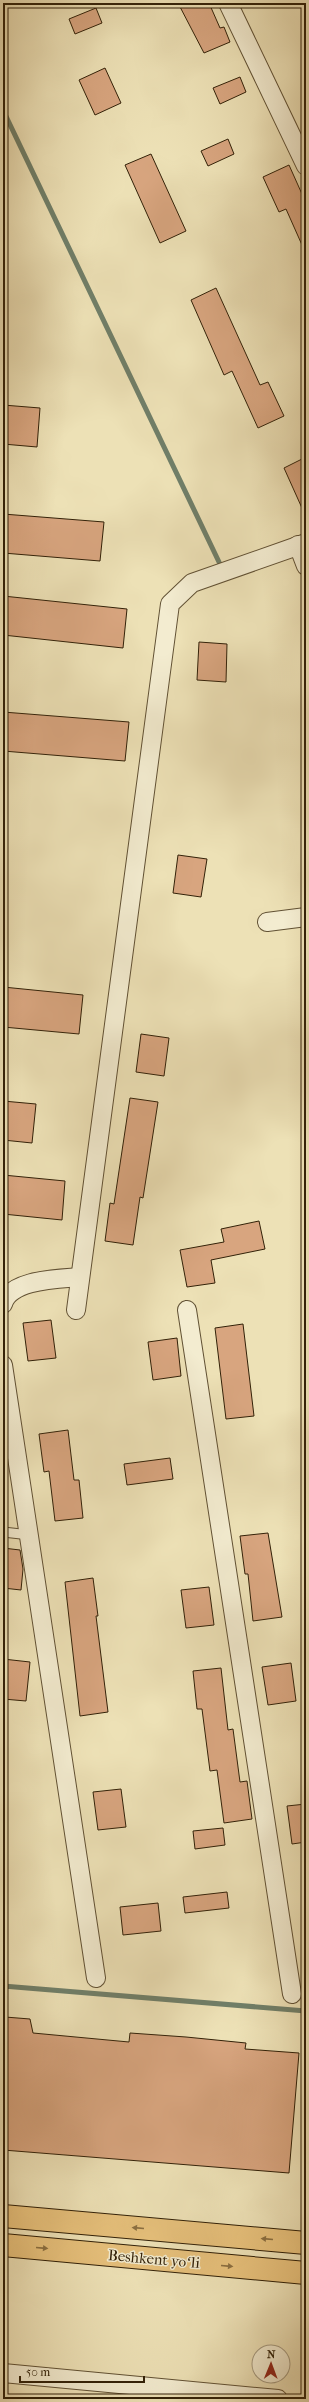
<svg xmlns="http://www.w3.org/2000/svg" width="309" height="2402" font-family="'IM FELL French Canon',serif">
<rect width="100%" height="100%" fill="#ede1b6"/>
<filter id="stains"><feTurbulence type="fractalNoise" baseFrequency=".005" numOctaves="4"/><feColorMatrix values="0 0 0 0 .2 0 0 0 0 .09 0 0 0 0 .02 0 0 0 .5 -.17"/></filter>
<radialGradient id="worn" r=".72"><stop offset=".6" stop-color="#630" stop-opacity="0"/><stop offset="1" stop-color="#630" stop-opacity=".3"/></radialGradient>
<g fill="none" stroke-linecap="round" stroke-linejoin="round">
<g stroke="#707f69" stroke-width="5">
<polyline points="3,110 219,562"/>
<polyline points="3,1986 306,2011"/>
</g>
</g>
<g fill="#d8a57f" stroke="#322108">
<polygon points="178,3 209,3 220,28 224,27 230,42 204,53"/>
<polygon points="96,8 102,23 75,34 69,19"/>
<polygon points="105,68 121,103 95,115 79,80"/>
<polygon points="240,77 246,92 220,104 213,88"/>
<polygon points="228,139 234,154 208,166 201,151"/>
<polygon points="151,154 186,231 160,243 125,165"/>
<polygon points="289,165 306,203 306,254 286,209 279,212 263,177"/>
<polygon points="216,288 260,385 268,382 284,416 258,428 232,371 224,375 191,300"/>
<polygon points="3,405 40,408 37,447 3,444"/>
<polygon points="306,457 306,517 284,468"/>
<polygon points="3,514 104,522 100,561 3,553"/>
<polygon points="3,596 127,609 123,648 3,635"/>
<polygon points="199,642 227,644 226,682 197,680"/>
<polygon points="3,712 129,722 125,761 3,751"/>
<polygon points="178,855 207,859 201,897 173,893"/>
<polygon points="3,987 83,995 79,1034 3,1027"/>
<polygon points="141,1034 169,1038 164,1076 136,1072"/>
<polygon points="130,1098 158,1102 143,1198 140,1197 133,1245 105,1241 110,1203 114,1204"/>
<polygon points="3,1101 36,1104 32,1143 3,1140"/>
<polygon points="3,1175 65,1181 62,1220 3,1214"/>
<polygon points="259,1221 265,1249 211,1260 215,1283 187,1287 180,1250 224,1242 221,1229"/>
<polygon points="51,1320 56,1358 28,1361 23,1323"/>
<polygon points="243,1324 254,1416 226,1419 215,1328"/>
<polygon points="177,1338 181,1376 153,1380 148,1342"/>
<polygon points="68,1430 74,1480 79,1480 83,1518 55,1521 49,1471 44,1472 39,1434"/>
<polygon points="170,1458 173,1479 127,1485 124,1464"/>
<polygon points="268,1533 282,1617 253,1621 248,1574 245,1574 240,1536"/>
<polygon points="3,1548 20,1550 23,1569 21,1590 3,1588"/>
<polygon points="93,1578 98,1616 96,1616 108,1712 80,1716 65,1582"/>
<polygon points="209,1587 214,1625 186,1628 181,1590"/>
<polygon points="3,1659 30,1662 26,1701 3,1699"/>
<polygon points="291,1663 296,1701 268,1705 262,1667"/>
<polygon points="221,1668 228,1730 233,1729 240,1782 247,1781 252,1819 224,1823 217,1770 210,1771 202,1709 197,1709 193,1671"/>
<polygon points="121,1789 126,1827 98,1830 93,1792"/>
<polygon points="306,1804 306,1842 292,1844 287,1806"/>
<polygon points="223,1828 225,1845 195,1849 193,1831"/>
<polygon points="227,1892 229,1908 185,1913 183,1897"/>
<polygon points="158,1903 161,1931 123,1935 120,1907"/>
<polygon points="5,2017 30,2019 33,2033 129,2042 130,2033 186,2037 246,2043 245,2049 299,2053 289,2173 3,2150 3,2046"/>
</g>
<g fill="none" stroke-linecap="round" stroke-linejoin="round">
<g stroke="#615134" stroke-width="11">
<polyline id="service" points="3,1532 30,1535"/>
</g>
<g stroke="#615134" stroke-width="20">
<g id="minor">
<polyline points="228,3 306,166"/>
<polyline points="298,545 306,566"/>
<polyline points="267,922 306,917"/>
<path d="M3,1304C10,1279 59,1279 80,1277"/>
<polyline points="76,1310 170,604 192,583 306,543"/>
<polyline points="187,1310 292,1994"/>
<polyline points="3,1365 96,1978"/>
<polyline points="3,2373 278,2399"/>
</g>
</g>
<g stroke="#322108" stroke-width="24">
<g id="primary">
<polyline points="3,2216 306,2243"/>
<polyline points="3,2245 306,2273"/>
</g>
</g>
<use href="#service" stroke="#f3ecd0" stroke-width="9"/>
<use href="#minor" stroke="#f3ecd0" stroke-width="18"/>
<use href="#primary" stroke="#e6c07b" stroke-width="22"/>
</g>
<defs><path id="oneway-solid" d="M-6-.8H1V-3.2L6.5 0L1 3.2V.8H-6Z"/></defs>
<g fill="#8c7042">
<use href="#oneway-solid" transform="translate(138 2228) rotate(-175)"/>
<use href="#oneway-solid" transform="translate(267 2239) rotate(-175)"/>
<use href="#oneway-solid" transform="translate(42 2248) rotate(5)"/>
<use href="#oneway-solid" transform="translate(227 2266) rotate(5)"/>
</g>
<g text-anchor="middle" stroke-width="3" stroke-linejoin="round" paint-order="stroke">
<g font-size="15" fill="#322108" stroke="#f3ecd0">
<text transform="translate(154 2259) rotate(5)" y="5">Beshkent yoʻli</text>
</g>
</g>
<rect width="309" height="2402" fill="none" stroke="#ede1b6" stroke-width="16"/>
<rect x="4" y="4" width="301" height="2394" fill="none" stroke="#322108" stroke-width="2"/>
<rect x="8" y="8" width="293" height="2386" fill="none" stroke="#322108"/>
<g transform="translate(271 2364) rotate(1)"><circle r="19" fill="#f3ecd0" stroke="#a69b80"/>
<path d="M0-3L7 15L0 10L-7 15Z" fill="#8f2418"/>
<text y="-6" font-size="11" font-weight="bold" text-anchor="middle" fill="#322108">N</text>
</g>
<path d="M20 2376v6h124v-6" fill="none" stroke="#322108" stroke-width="2"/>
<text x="26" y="2376" font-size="12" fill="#322108" stroke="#f3ecd0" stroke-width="3" paint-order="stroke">50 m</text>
<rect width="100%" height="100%" filter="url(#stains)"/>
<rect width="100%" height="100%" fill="url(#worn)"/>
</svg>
